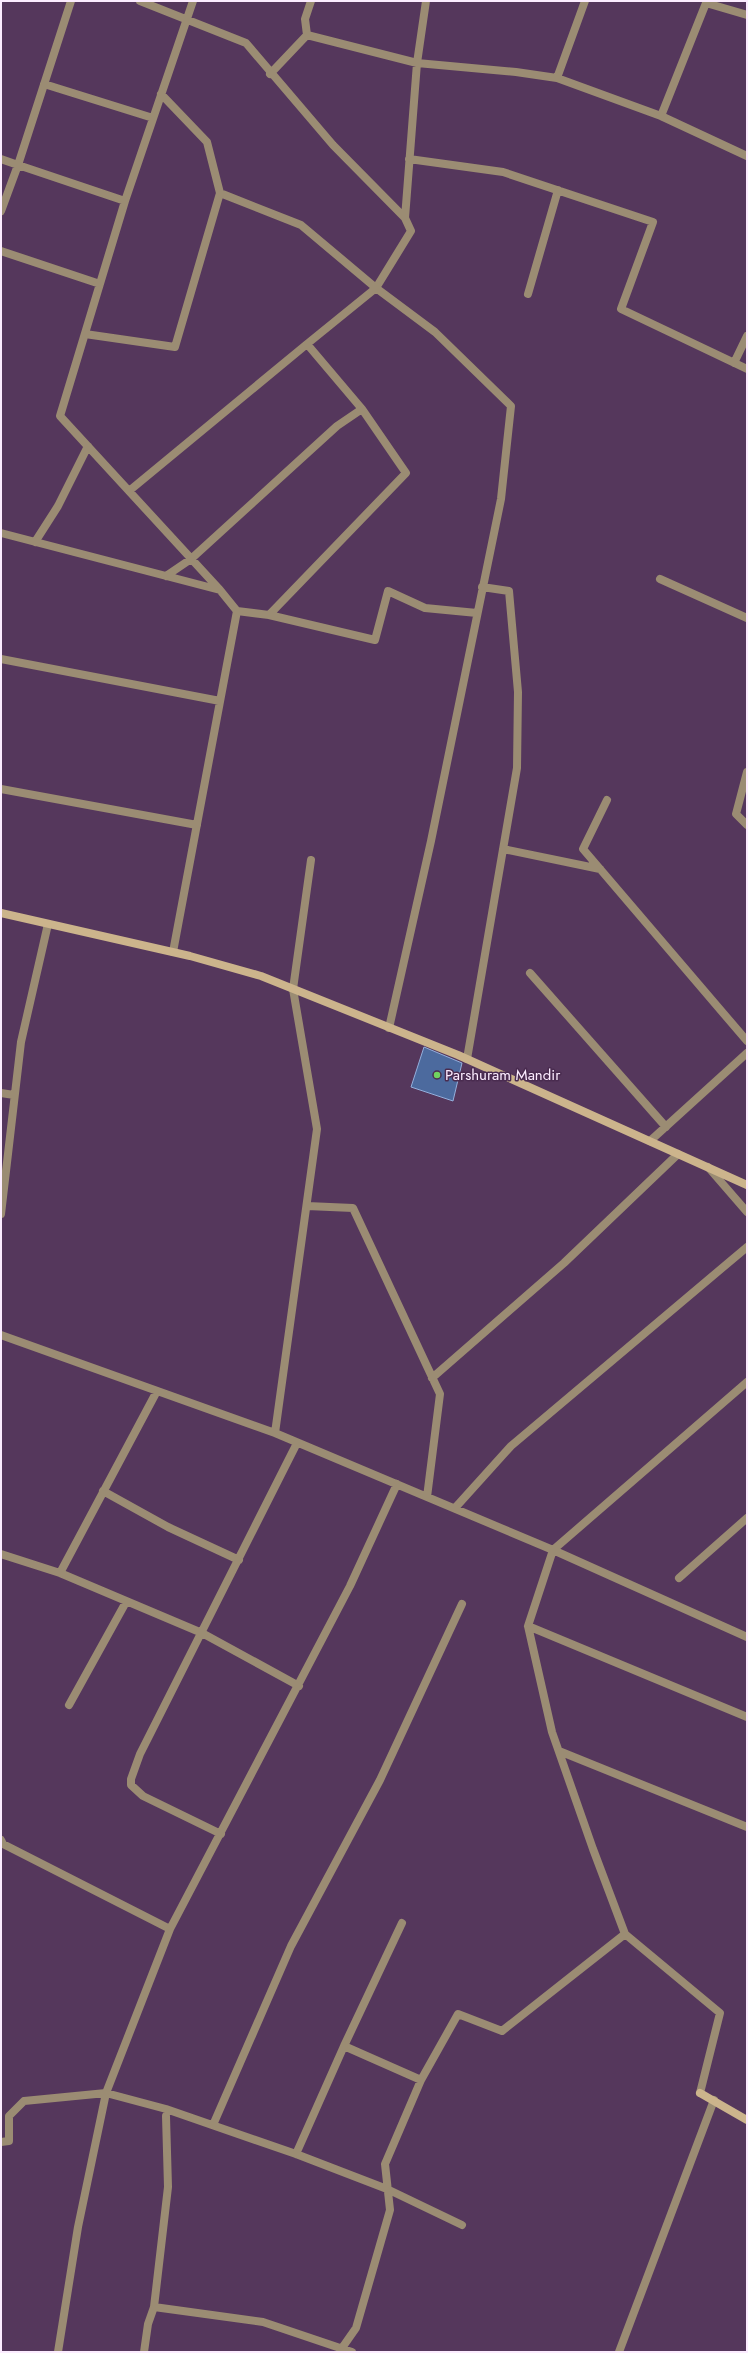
<svg xmlns="http://www.w3.org/2000/svg" width="748" height="2353" viewBox="0 0 748 2353" font-family="Jost,sans-serif">
<style>
.building{fill:#4c6a9e;stroke:#94afdc}
.lines{fill:none;stroke-linecap:round;stroke-linejoin:round}
.street{stroke:#9b8c73;stroke-width:8}
.secondary{stroke:#ccb48c;stroke-width:8}
.poi-dot{fill:#70d35f;stroke:#4a2c50;stroke-width:1.5}
.labels{text-anchor:middle;stroke-width:3;stroke-linejoin:round;paint-order:stroke}
.poi-label{font-size:15px;fill:#fcecff;stroke:#4a2c50;text-anchor:start}
</style>
<rect width="100%" height="100%" fill="#55375c"/>
<path class="building" d="M424 1047 462 1063 453 1101 411 1087Z"/>
<g class="lines">
<path class="street" d="M71 1 18 165 125 201
M140 1 246 43 333 145 405 218
M193 1 125 201 60 416 220 590
M307 35 417 63 516 72 557 78 661 116 747 156
M270 74 307 35 305 19 311 1
M557 78 585 1
M44 84 153 118
M161 94 207 142 220 193 301 225 376 288 435 332 511 406 501 499 431 841 389 1028
M661 116 706 3 747 15
M1 159 18 165 1 211
M409 159 503 172 653 222 621 309 747 369
M1 251 100 284
M528 294 558 190
M85 334 175 347 220 193
M734 363 747 336
M129 491 307 344
M1 533 220 590 237 611 173 952
M35 542 58 506 88 446
M166 576 191 559 337 426 362 409
M660 579 747 618
M237 611 269 615 406 473 362 409 307 344 376 288 411 231 405 218 417 63 426 1
M269 615 375 640 388 591 425 608 477 613
M1 659 220 701
M747 772 736 814 747 825
M1 789 197 825
M607 800 583 849 747 1041
M503 849 600 869
M311 860 293 989 317 1129 275 1433 553 1550 528 1626 552 1732 593 1849 625 1934 720 2013 700 2093
M530 973 666 1127
M467 1059 517 768 518 692 509 591 482 587
M1 1093 14 1095
M650 1141 747 1053
M708 1167 747 1212
M307 1206 353 1208 440 1394 427 1497
M1 1214 21 1042 48 924
M1 1335 275 1433
M432 1378 564 1263 678 1154
M747 1382 553 1550 747 1637
M103 1491 168 1527 239 1560
M455 1508 511 1446 747 1247
M1 1554 60 1573 202 1633 299 1686
M60 1573 157 1391
M679 1578 747 1518
M528 1626 747 1717
M69 1705 126 1602
M559 1751 747 1827
M221 1834 143 1796 131 1785V1779L140 1754 297 1443
M1 1840 3 1844 170 1929 106 2093 78 2227 58 2352
M170 1929 350 1586 397 1484
M344 2046 421 2080
M213 2125 291 1946 380 1780 462 1604
M1 2142 9 2141V2116L24 2101 106 2093 166 2109 296 2154 387 2189 462 2225
M296 2154 344 2046 402 1923
M154 2307 263 2322 352 2352
M342 2348 356 2328 390 2210 385 2164 421 2080 458 2014 502 2031 625 1934
M144 2352 148 2324 154 2307 168 2187 166 2116
M619 2352 714 2100"/>
<path class="secondary" d="M1 913 190 956 261 976 458 1055 747 1185
M700 2093 747 2120"/>
</g>
<circle class="poi-dot" cx="437" cy="1075" r="4"/>
<g class="labels">
<g class="poi-label">
<text x="445" y="1080">Parshuram Mandir</text>
</g>
</g>
<rect width="748" height="2353" fill="none" stroke="#fcecff" stroke-width="4"/>
</svg>
